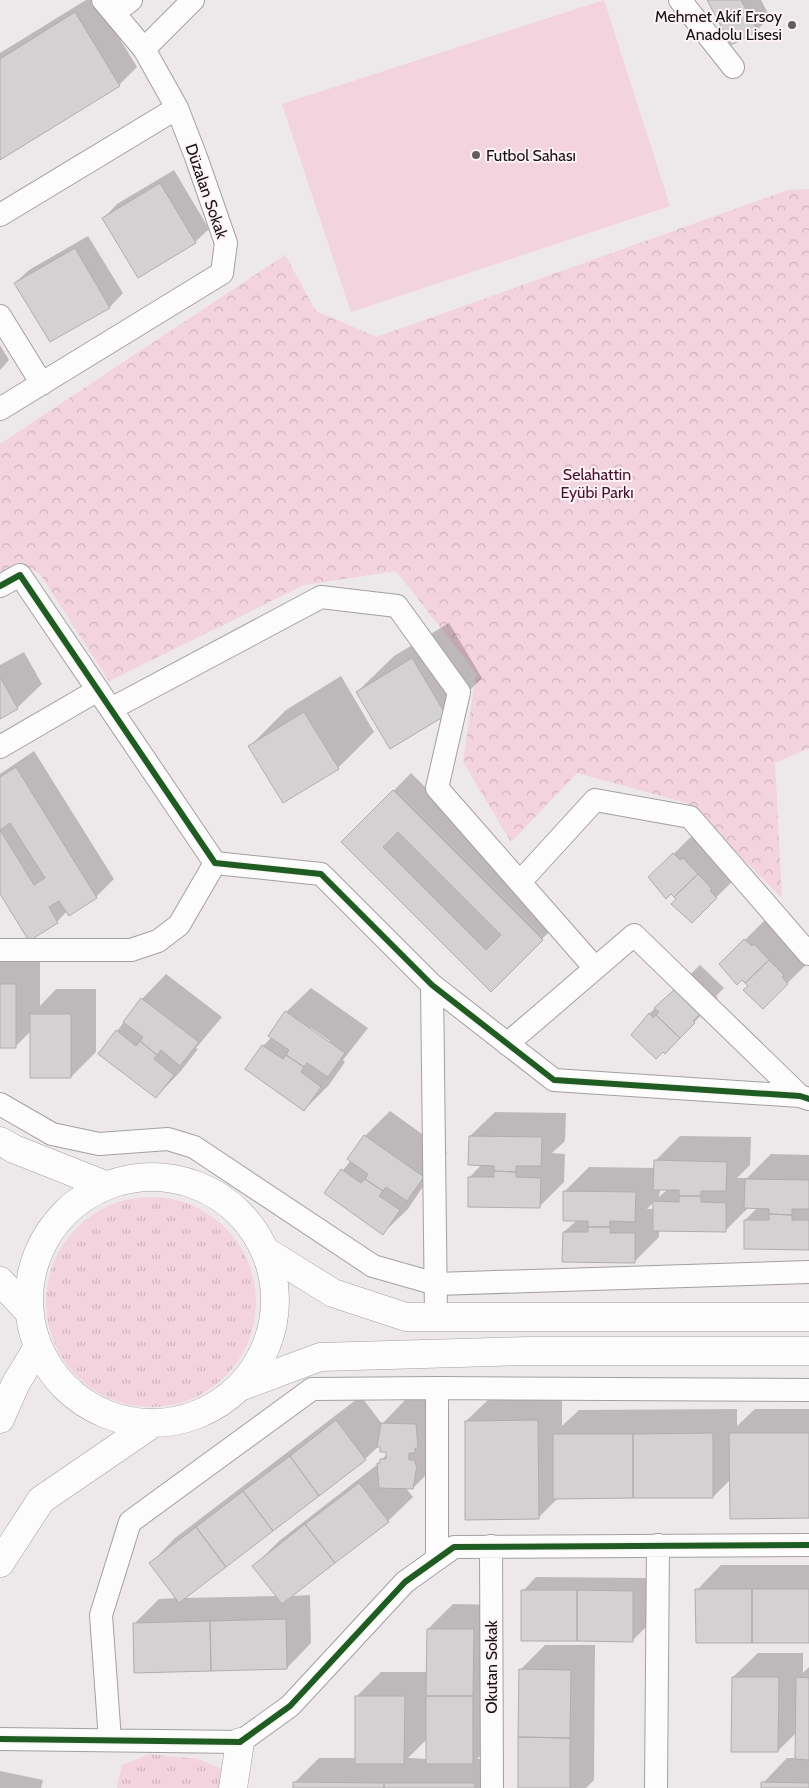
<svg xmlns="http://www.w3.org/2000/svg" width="809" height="1788" viewBox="0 0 809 1788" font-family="Cabin,sans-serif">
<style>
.grass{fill:url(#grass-tufts)}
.park{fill:url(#park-crowns)}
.garden{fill:#f2d3de}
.shadow{fill:#0003;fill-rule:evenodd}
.building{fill:#d3d1d1;stroke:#afaead;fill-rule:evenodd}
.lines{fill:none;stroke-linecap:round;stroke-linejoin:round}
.minor-casing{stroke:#a4a0a2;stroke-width:24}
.tertiary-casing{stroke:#a4a0a2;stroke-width:29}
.secondary-casing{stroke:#a4a0a2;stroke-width:29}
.minor{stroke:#fcfcfc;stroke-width:22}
.tertiary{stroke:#fcfcfc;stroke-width:28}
.secondary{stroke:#fcfcfc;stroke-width:28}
.cycleway-casing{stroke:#fdf3f6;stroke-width:9}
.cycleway{stroke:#1b5e20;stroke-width:6}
.poi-dot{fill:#625e5f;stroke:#fdf3f6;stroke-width:2}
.labels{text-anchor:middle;stroke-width:4;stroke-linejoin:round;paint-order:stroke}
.poi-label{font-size:16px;fill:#171314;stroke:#fdf3f6;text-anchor:end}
.street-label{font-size:16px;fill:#171314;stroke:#fdf3f6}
.park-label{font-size:16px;fill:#4b0e2c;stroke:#fdf3f6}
</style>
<defs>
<pattern id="grass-tufts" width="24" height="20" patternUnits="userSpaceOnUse" patternTransform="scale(1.25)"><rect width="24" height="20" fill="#f2d3de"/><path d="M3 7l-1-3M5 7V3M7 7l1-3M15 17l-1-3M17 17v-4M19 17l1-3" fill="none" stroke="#cfb4be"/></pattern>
<pattern id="park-crowns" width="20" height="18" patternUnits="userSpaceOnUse" patternTransform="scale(1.25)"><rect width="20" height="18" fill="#f2d3de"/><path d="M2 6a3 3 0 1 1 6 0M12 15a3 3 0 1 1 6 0" fill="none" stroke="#cfb4be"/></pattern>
</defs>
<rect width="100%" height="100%" fill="#ede8ea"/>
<path class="grass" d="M46 1302a105 105 0 1 1 210 0a105 105 0 1 1-210 0Z
M149 1754 198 1759 222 1769V1788H117L122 1765Z"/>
<path class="park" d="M809 189V748L775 763 782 898 687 803 577 773 511 842 463 762 476 673 396 571 304 585 109 681 40 574 19 562 0 573V444L285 255 316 311 377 337 788 190Z"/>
<path class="garden" d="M604 0 670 206 351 312 282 104Z"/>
<path class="shadow" d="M86 0H96L137 67 119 85 0 158V53Z
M708 0H761L770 17 757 30Z
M174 170 209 229 195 242 104 218 117 204Z
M88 236 123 293 110 307 50 340 15 283 29 270Z
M0 345 9 360 0 370Z
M449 623 482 678 446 714 357 692 394 656Z
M24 652 42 684 17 708 0 718V665Z
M341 676 374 732 338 768 250 746 286 710Z
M34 751 114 879 96 897 69 914 67 911 57 922 0 892V774Z
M411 773 560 921 491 990 343 842Z
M699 829 741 873 692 921 678 899 650 877Z
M770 915 809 962 763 1007 749 986 721 964Z
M0 960H40V1006L56 989H96V1052L71 1077 31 1031 15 1047H0Z
M700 965 724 988 716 996 718 998 665 1052 649 1014Z
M166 974 222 1017 196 1048 198 1049 180 1072 156 1097 117 1031 142 999Z
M311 988 368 1028 343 1060 345 1062 329 1085 304 1110 263 1046 272 1037 286 1012ZM311 1028 330 1041 328 1043 309 1030Z
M390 1111 447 1152 422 1184 424 1185 408 1209 383 1233 325 1193 351 1160 365 1136Z
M495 1112 566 1113 565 1141 552 1153 565 1154 564 1182 540 1206 470 1177 482 1164 470 1136Z
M680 1136 751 1137 750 1165 737 1178H747L771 1154 809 1155V1249L745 1220 758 1207H749L725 1231 659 1230V1237L634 1262 564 1232 577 1220 565 1191 589 1167 655 1168V1161ZM660 1189H668L659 1197ZM655 1201V1209H647Z
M361 1396 382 1424 407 1398 440 1400 438 1463 413 1488 405 1487 413 1497 388 1521 291 1596 310 1595 311 1643 287 1668 135 1623 159 1599 178 1598 151 1563 175 1538ZM379 1446H382L387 1454 378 1464 279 1541 254 1566 277 1596 183 1598 365 1459Z
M562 1396V1426L579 1410 737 1409V1426L755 1409H809V1517L731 1479 713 1497H559L538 1518 466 1421 491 1397Z
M721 1565H809V1641L697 1590Z
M536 1577 646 1578V1627L633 1640 523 1591Z
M453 1604 498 1605 497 1738 477 1759H499V1788H294V1783L319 1758H356L357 1696 381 1672H428V1629ZM427 1739V1759L408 1758Z
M545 1645H595L594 1780 586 1788H519L520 1670Z
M758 1653H803V1673L809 1667V1788H763V1783L787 1758H797V1732L778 1751 733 1677Z
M0 1771 43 1780 41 1788H0Z"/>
<path class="building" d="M707 0H741L758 31 731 45Z
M75 12 120 86 0 160V59Z
M160 183 196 243 138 278 102 218Z
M75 248 110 308 50 342 14 283Z
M412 658 446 715 390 749 356 692Z
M0 677 18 709 0 719Z
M304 712 339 769 283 803 248 746Z
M16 767 97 898 69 916 59 901 49 907 58 923 29 941 0 894V830L34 885 45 878 10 823 0 830V777Z
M393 790 543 940 491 992 341 842ZM398 832 501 935 486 950 383 847Z
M673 853 680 860 683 858 698 874 674 897 671 894 666 899 648 877Z
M698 874 712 889 710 891 717 898 692 923 671 904 676 899 674 897Z
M744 939 752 946 754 944 769 960 745 983 742 980 737 985 719 964Z
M769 960 784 975 782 977 788 984 763 1009 743 990 748 986 745 983Z
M0 984H16V1048H0Z
M675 989 700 1014 693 1021 695 1023 680 1038 656 1015 659 1012 654 1008Z
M141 998 199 1042 180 1066 161 1050 157 1055 140 1041 143 1037 123 1022Z
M285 1011 345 1053 328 1077 307 1063 304 1067 286 1055 289 1050 268 1036Z
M649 1013 653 1018 656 1015 680 1038 665 1054 663 1052 656 1059 631 1035Z
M30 1014H71V1078H30Z
M116 1030 136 1046 140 1041 157 1055 154 1059 174 1075 156 1098 98 1054Z
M262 1045 283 1059 286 1055 304 1067 301 1072 321 1087 304 1111 245 1069Z
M364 1135 424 1177 407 1201 386 1187 383 1191 365 1179 368 1174 347 1159Z
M469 1136 542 1137 541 1166H516V1172L494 1171V1166L468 1165Z
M654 1160 727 1162 726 1191H701V1196H679V1190H653Z
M341 1169 361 1183 365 1179 383 1191 379 1196 400 1210 383 1235 324 1193Z
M494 1171 516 1172V1177L541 1178 540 1208 468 1207V1177H494Z
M745 1179 809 1180V1209H792V1215L769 1214V1209L744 1208Z
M563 1191 636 1192 635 1222 610 1221V1227H588V1221H563Z
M679 1196H701V1202L726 1203V1232L653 1231V1201L679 1202Z
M769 1214 792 1215V1220H809V1250L744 1249V1220H769Z
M588 1227H610V1233H635V1263L562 1262 563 1232H588Z
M336 1420 366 1460 319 1496 290 1456Z
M538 1420 539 1519 465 1520V1421Z
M381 1423 416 1424 418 1448H415V1453H409V1460H415V1464L417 1465 413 1489 379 1488 377 1463H380V1459H386V1452H380V1447H377Z
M713 1433V1498H633V1434Z
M729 1433H809V1518L730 1519Z
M553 1434H633V1498L553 1499Z
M290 1456 319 1496 273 1531 243 1491Z
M359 1483 389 1522 335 1563 305 1524Z
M243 1491 273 1531 226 1567 196 1527Z
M305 1524 335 1563 282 1604 252 1566Z
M196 1527 226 1567 179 1603 149 1563Z
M695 1589H752V1643H696Z
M752 1589H809V1643H752Z
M521 1590H577V1641H521Z
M577 1590 633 1591V1642L577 1641Z
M286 1619 287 1669 211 1671 210 1621Z
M210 1621 211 1671 134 1673 133 1623Z
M427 1629H474L473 1696H426Z
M519 1669 571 1670 570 1738 518 1737Z
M732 1677H779L778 1752H731Z
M796 1677 809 1678V1760L795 1759Z
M355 1696H405L404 1764H355Z
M426 1696H473V1764H426Z
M518 1737 570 1738V1788H518Z
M293 1782 384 1783V1788H293Z
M761 1782 809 1783V1788H761Z
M384 1783H475V1788H384Z"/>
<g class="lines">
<g class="minor-casing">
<path id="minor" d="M103 0 144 49
M680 0 733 67
M114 13 131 0
M0 215 177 108
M0 316 42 384
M0 409 222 273 226 243 196 157 177 108 144 49 193 0
M0 586 20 575 215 863 321 874 432 985 554 1080 800 1096 809 1099
M111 709 321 597 397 606 459 692 437 788 595 968
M0 747 98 690
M520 882 595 800 690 817 809 954
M0 950H131L158 941 179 925 215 863
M432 985 436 1317
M507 1044 634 935 800 1096
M0 1104 52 1134 99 1144 168 1139 194 1147 373 1266 436 1284 809 1272
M491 1546 492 1788
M437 1559V1388L809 1390
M0 1739 240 1742 290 1706 405 1582 454 1547 809 1545
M110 1740 101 1615 130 1522 312 1389 437 1388
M656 1788 658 1545"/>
</g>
<g class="tertiary-casing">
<path id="tertiary" d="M267 1252 333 1293 406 1317H809
M240 1387 320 1357 529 1351H809
M233 1788 240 1742"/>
</g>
<g class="secondary-casing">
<path id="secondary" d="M0 1141 14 1149 105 1185
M29 1300a123 123 0 1 1 246 0a123 123 0 1 1-246 0Z
M0 1281 30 1313
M0 1419 16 1383 38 1347
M0 1563 41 1500 152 1424"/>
</g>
<use href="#minor" class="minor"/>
<use href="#tertiary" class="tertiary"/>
<use href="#secondary" class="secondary"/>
<g class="cycleway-casing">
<path id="cycleway" d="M0 586 20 575 215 863 321 874 432 985 554 1080 800 1096 809 1099
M0 1739 240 1742 290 1706 405 1582 454 1547 809 1545"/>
</g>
<use href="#cycleway" class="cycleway"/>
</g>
<g class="poi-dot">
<circle cx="792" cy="25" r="5"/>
<circle cx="476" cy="155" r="5"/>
</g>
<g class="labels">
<g class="poi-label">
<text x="782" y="22">Mehmet Akif Ersoy<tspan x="782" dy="18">Anadolu Lisesi</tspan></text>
<text x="486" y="161" text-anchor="start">Futbol Sahası</text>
</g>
<g class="street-label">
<text transform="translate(207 191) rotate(71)" y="6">Düzalan Sokak</text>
<text transform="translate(491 1667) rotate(-90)" y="6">Okutan Sokak</text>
</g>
<g class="park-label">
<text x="597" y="480">Selahattin<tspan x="597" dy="18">Eyübi Parkı</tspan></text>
</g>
</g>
</svg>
